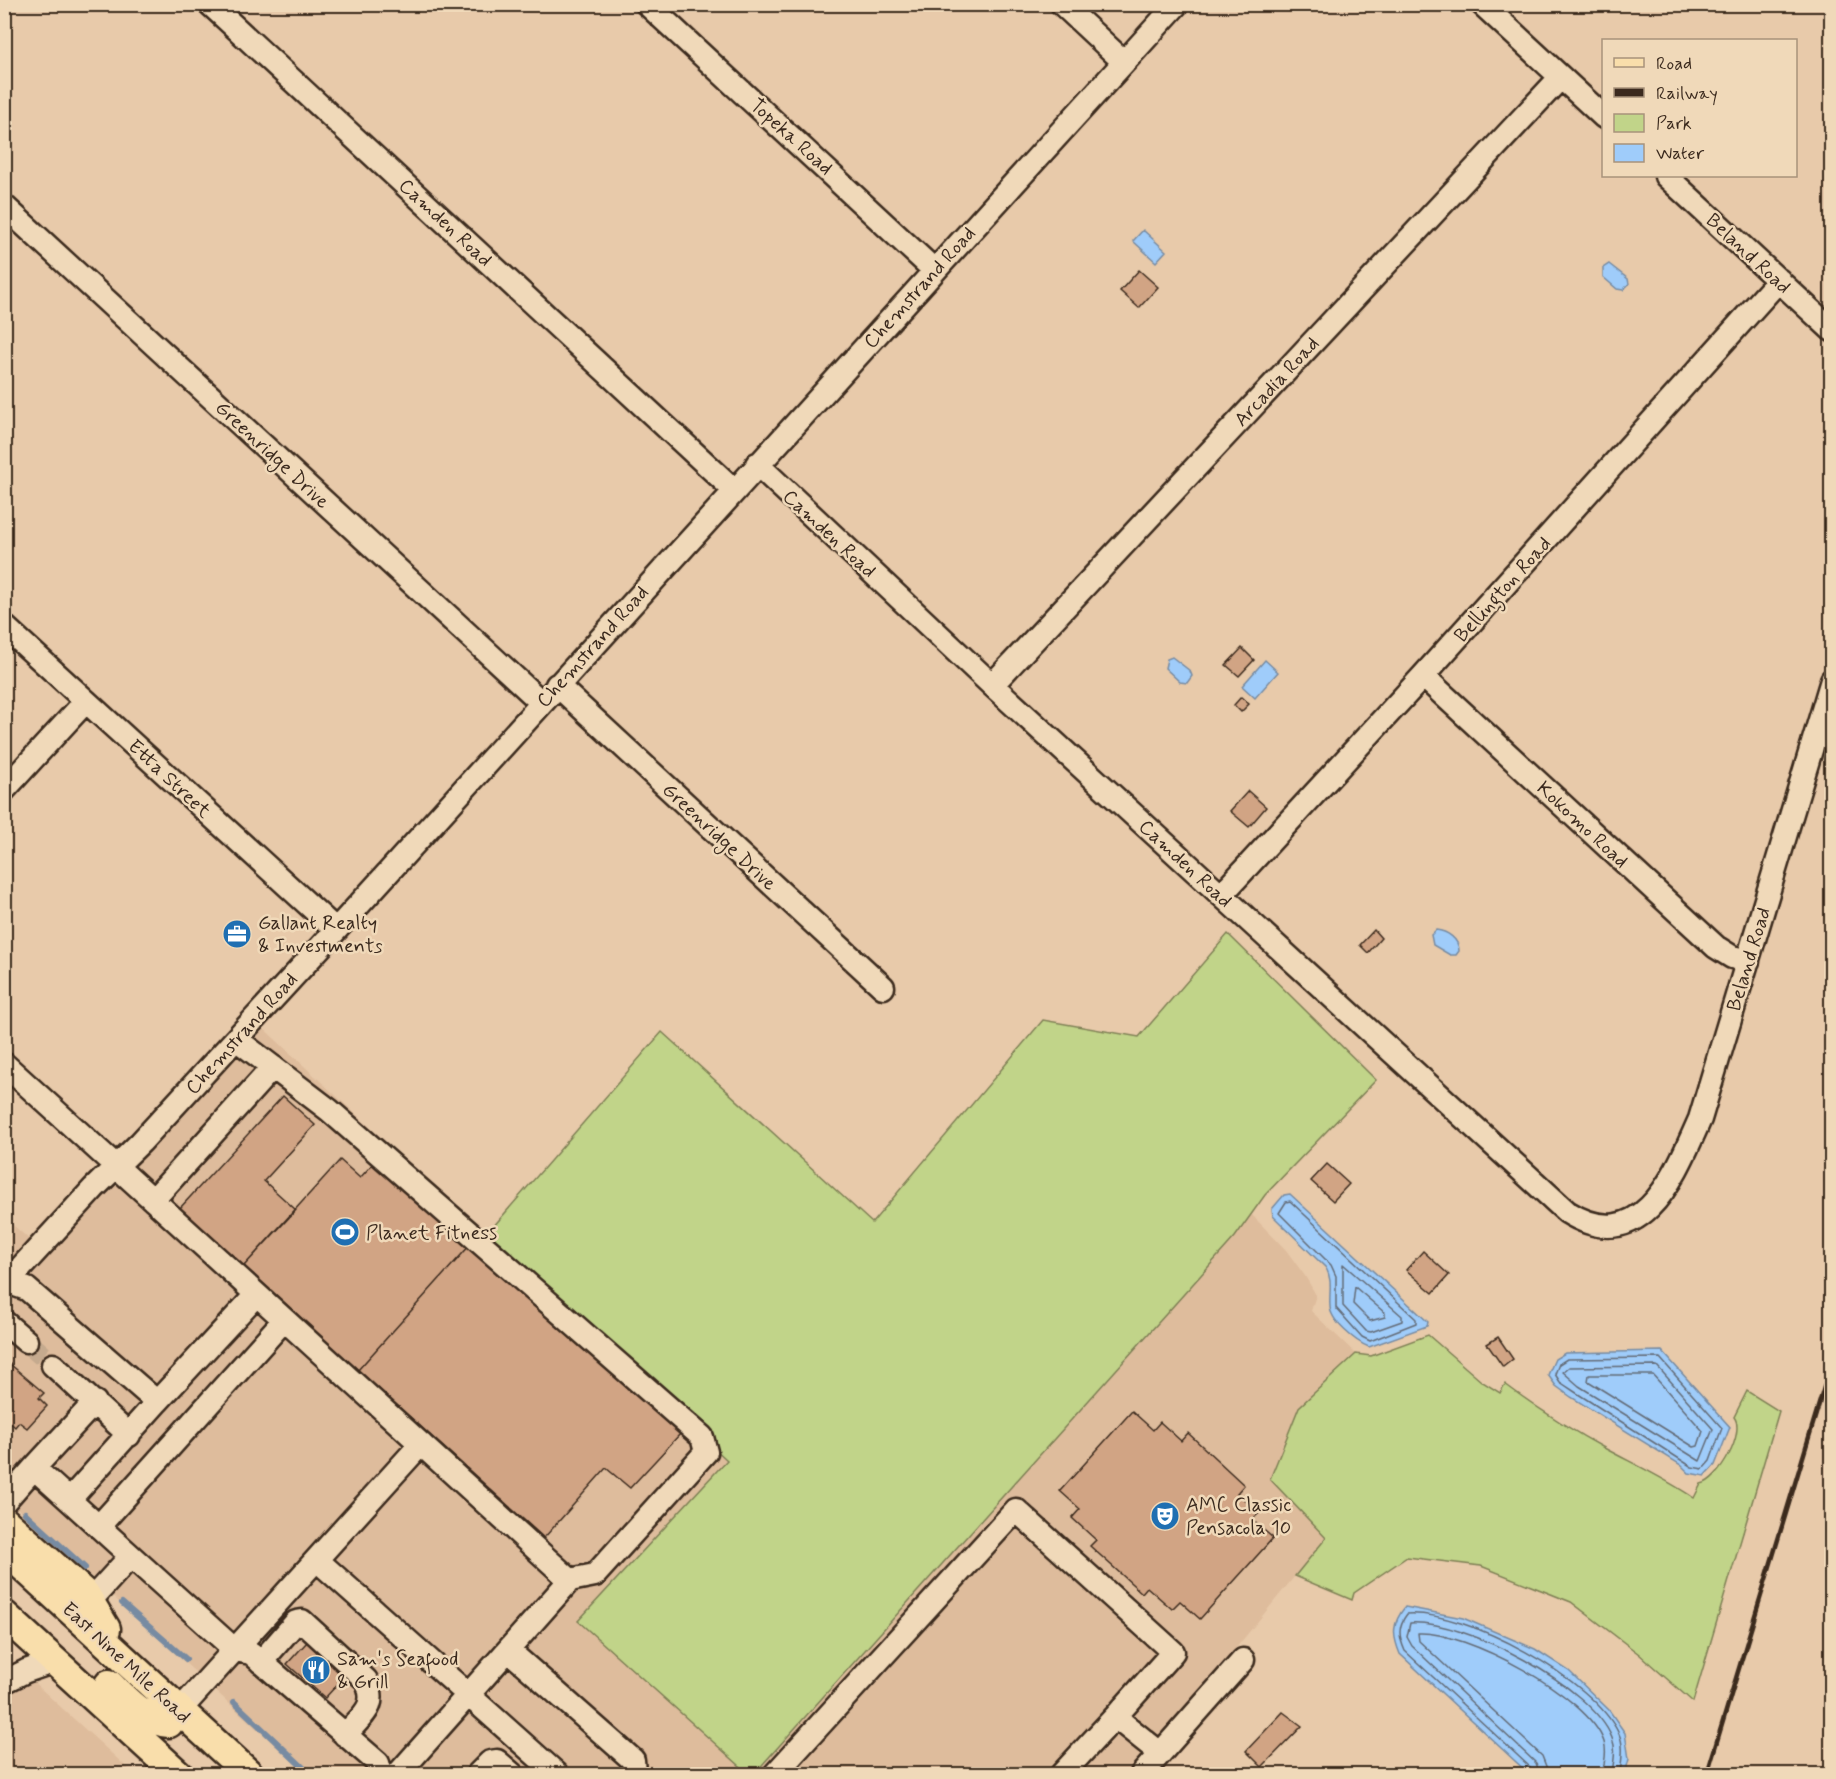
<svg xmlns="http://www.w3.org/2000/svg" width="1836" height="1779" viewBox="0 0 1836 1779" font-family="Mynerve,sans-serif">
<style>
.built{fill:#debc9c}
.green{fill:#c1d489;stroke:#7e7f54;stroke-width:1.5}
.water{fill:#9fccfa;stroke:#778ba2;stroke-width:1.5}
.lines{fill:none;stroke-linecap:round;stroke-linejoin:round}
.shore{stroke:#636b76;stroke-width:1.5}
.stream{stroke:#778ba2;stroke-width:6}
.building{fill:#d1a484;stroke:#3b2a1e;stroke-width:1.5}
.minor-tunnel{stroke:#c5aa8e;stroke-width:22;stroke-dasharray:22 11;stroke-linecap:butt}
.minor-casing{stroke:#3b2a1e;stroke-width:27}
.major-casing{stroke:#3b2a1e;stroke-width:33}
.minor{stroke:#f0d9b9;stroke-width:22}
.major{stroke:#f9deab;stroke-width:28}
.rail{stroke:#3b2a1e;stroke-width:4.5}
.labels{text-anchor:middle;stroke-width:5;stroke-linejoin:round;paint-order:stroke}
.street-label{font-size:20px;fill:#3b2a1e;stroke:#f0d9b9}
.poi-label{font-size:20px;fill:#3b2a1e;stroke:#f0d9b9;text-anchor:start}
</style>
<rect width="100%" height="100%" fill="#e8caaa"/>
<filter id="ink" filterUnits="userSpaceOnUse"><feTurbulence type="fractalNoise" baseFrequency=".0167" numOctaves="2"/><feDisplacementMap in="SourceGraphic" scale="12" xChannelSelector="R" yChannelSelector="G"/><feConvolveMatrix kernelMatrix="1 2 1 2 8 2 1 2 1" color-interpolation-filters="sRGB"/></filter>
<g filter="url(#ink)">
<path class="built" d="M261 1026 728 1460 578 1621 749 1774H306L5 1497 4 1300 51 1248Z
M1251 1214 1286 1250 1305 1276 1316 1295 1311 1311 1356 1354 1299 1407 1326 1538 1186 1709 1128 1774H754L1235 1237Z
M5 1218 31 1241 5 1271Z
M5 1656 134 1774H5Z"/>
<path class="green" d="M1228 934 1376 1080 1265 1195 1235 1237 754 1774H749L578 1621 727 1460 486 1235 662 1032 872 1223 1043 1020 1139 1037Z
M1428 1335 1481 1381 1500 1393 1505 1384C1537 1408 1571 1430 1606 1449 1636 1465 1666 1479 1694 1498L1701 1484C1719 1481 1746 1432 1734 1417L1747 1391 1779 1411 1693 1702 1639 1654 1571 1602 1481 1566 1407 1557 1354 1593 1352 1600 1295 1576 1326 1538 1270 1479 1299 1407 1356 1354 1371 1356Z"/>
<path class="water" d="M1143 230 1166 251 1156 262 1133 241Z
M1609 264 1628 279 1629 284 1623 290 1617 289 1603 277V268Z
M1172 657 1190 671 1192 676 1187 683 1180 682 1165 668 1167 659Z
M1265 660 1278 672 1255 698 1242 686Z
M1436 930C1447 931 1459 939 1459 951L1456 955H1450L1433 945 1431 935Z
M1290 1194 1428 1322 1427 1326 1369 1347C1356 1342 1330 1321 1330 1306 1329 1291 1333 1281 1326 1268L1273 1216 1272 1209 1284 1195Z
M1662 1351 1730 1427 1715 1465 1705 1476 1689 1473 1681 1465 1571 1397 1556 1386 1548 1375 1555 1359 1565 1353Z
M1405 1607 1463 1618 1535 1649 1569 1671 1609 1710 1625 1733 1629 1759 1625 1774H1529L1400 1654C1392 1635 1392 1623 1405 1607Z"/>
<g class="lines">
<path class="shore" d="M1290 1201 1416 1319V1323L1370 1341 1362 1337 1336 1308V1276L1331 1265 1279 1213 1286 1202Z
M1343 1264 1402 1316V1321L1371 1332 1366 1331 1343 1306Z
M1355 1287 1385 1313V1317L1370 1321 1353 1304Z
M1660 1358 1722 1428 1710 1461 1703 1469 1692 1467 1575 1392 1560 1382 1555 1374 1559 1364 1567 1359Z
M1657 1366 1713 1429 1700 1461 1579 1386 1563 1372 1569 1367Z
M1589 1375H1653L1703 1431 1698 1446 1694 1447 1588 1381Z
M1532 1774 1530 1767 1405 1651C1399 1637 1397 1627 1407 1614 1466 1610 1594 1679 1619 1734 1625 1747 1621 1761 1620 1774
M1540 1774 1536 1763 1412 1646 1407 1637 1410 1623C1464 1619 1592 1686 1612 1738 1617 1751 1613 1762 1612 1774
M1549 1774 1542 1756 1419 1641 1418 1633C1464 1630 1589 1696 1604 1742 1608 1754 1603 1763 1603 1774"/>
<path class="stream" d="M25 1513 85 1568
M122 1603 186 1659
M234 1702 310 1774"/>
</g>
<path class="building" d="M1139 270 1158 287 1139 308 1120 291Z
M1242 648 1254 660 1239 676 1226 665Z
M1241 697 1249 704 1241 712 1234 705Z
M1248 791 1266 807 1249 827 1230 811Z
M1374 930 1381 938 1368 953 1360 945Z
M283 1096 315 1125 264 1181 296 1210 244 1266 180 1208Z
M377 1159 471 1244 358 1370 244 1266 340 1160 360 1178Z
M1327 1164 1349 1184 1333 1201 1311 1181Z
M471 1244 681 1433 630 1488 606 1468 544 1538 358 1370Z
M1423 1251 1449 1275 1433 1293 1406 1270Z
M1498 1337 1513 1359 1503 1367 1487 1344Z
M4 1359 44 1393 39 1398 47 1406 27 1428 19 1422 15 1427 6 1419 4 1421Z
M1132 1411 1153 1430 1160 1422 1181 1441 1188 1433 1244 1485 1237 1493 1259 1513 1252 1520 1273 1538 1200 1619 1180 1601 1172 1609 1147 1587 1142 1593 1090 1546 1096 1540 1072 1518 1080 1509 1060 1491Z
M307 1642 345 1676 325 1698 287 1664Z
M1283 1712 1302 1726 1262 1767 1246 1751Z"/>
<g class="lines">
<path class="minor-tunnel" d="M26 1341 53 1365"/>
<g class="minor-casing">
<path id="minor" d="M210 4 734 490
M647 4 934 270
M1062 4 1124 62
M1482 4 1604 117
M1666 176 1832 330
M4 206 541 702
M757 464 992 685 1567 1212C1642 1259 1675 1175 1700 1119L1832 680
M4 626 336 930
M1423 676 1716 947 1732 957 1748 961
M557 685 883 987
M992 685 1561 77
M4 790 86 701
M1221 895 1423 676 1779 280
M236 1039 329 1110 702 1437 706 1452 595 1575 570 1580
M4 1064 570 1580 398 1774
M153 1200 273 1067
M4 1281 27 1289 157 1402 70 1499
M4 1286 94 1188 141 1142 336 930 1177 4
M4 1322 26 1341
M53 1365 129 1435
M157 1402 256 1295
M34 1468 95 1402
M4 1502 34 1468 131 1556 89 1602
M100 1525 284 1320
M131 1556 235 1650 251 1653 378 1763 381 1774
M317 1560 557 1774
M508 1650 633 1760 634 1772 631 1774
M261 1662 296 1622 302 1621 366 1680C379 1707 362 1715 345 1735
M4 1682 26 1671 55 1661
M170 1721 421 1444
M478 1774 490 1762 497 1761 512 1774
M775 1774 1016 1510 1173 1652 1115 1717 1160 1753
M1062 1774 1115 1717
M1142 1774 1243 1660"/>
</g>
<g class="major-casing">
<path id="major" d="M4 1521 85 1594 106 1629
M4 1549 249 1774
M4 1615 178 1774
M109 1684C126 1700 144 1721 169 1723"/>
</g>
<use href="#minor" class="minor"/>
<use href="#major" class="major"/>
<path class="rail" d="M1707 1774 1832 1361"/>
</g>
</g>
<defs>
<g id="office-disc" transform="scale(1.5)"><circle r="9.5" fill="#1f6fb2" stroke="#f0d9b9"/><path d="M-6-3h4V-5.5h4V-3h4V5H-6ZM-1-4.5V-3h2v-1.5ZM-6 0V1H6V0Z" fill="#fff"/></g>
<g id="stadium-disc" transform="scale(1.5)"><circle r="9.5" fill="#1f6fb2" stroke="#f0d9b9"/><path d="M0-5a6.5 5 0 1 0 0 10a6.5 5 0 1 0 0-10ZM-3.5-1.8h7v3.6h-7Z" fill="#fff"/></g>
<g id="theatre-disc" transform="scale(1.5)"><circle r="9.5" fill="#1f6fb2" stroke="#f0d9b9"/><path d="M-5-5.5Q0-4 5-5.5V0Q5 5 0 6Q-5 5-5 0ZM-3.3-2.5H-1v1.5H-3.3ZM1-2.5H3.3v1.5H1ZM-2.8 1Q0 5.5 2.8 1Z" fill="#fff"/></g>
<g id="restaurant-disc" transform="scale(1.5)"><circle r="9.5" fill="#1f6fb2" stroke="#f0d9b9"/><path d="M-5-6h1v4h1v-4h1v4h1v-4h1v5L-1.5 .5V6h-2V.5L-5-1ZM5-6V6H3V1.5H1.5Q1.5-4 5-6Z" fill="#fff"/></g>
</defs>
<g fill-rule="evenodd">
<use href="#office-disc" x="237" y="934"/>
<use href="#stadium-disc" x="345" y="1232"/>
<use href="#theatre-disc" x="1165" y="1516"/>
<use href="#restaurant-disc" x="316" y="1670"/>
</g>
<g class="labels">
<g class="street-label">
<text transform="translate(792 136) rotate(42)" y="7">Topeka Road</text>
<text transform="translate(446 222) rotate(43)" y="7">Camden Road</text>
<text transform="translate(1749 253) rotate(43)" y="7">Beland Road</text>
<text transform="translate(919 287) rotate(-48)" y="7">Chemstrand Road</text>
<text transform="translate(1276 381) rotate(-47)" y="7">Arcadia Road</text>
<text transform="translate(273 454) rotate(43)" y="7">Greenridge Drive</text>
<text transform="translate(830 533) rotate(43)" y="7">Camden Road</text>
<text transform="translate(1502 589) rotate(-48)" y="7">Bellington Road</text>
<text transform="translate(592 646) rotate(-48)" y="7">Chemstrand Road</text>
<text transform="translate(170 778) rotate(43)" y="7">Etta Street</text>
<text transform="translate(1583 824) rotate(43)" y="7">Kokomo Road</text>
<text transform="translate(720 836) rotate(43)" y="7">Greenridge Drive</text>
<text transform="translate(1186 863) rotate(43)" y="7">Camden Road</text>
<text transform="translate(1748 959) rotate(-73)" y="7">Beland Road</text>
<text transform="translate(241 1033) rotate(-48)" y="7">Chemstrand Road</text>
<text transform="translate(127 1662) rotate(43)" y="7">East Nine Mile Road</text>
</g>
<g class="poi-label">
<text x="258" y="929">Gallant Realty<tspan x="258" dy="23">&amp; Investments</tspan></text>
<text x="366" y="1239">Planet Fitness</text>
<text x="1186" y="1511">AMC Classic<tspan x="1186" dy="23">Pensacola 10</tspan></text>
<text x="337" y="1665">Sam's Seafood<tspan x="337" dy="23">&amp; Grill</tspan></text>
</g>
</g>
<rect width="1836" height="1779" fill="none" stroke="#f0d9b9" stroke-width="24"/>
<rect x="12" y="12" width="1812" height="1755" fill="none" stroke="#3b2a1e" stroke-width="2" filter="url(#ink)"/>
<rect x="1602" y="39" width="195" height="138" fill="#f0d9b9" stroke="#a8937b" stroke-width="1.5"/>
<rect x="1614" y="58" width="30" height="9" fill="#f9deab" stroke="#a8937b" stroke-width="1.5"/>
<text x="1656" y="69" font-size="18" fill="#3b2a1e">Road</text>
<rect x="1614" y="88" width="30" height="9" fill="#3b2a1e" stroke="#a8937b" stroke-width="1.5"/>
<text x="1656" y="99" font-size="18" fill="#3b2a1e">Railway</text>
<rect x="1614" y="114" width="30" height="18" fill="#c1d489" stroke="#a8937b" stroke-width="1.5"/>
<text x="1656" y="129" font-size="18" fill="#3b2a1e">Park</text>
<rect x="1614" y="144" width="30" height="18" fill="#9fccfa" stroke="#a8937b" stroke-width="1.5"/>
<text x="1656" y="159" font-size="18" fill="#3b2a1e">Water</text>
</svg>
